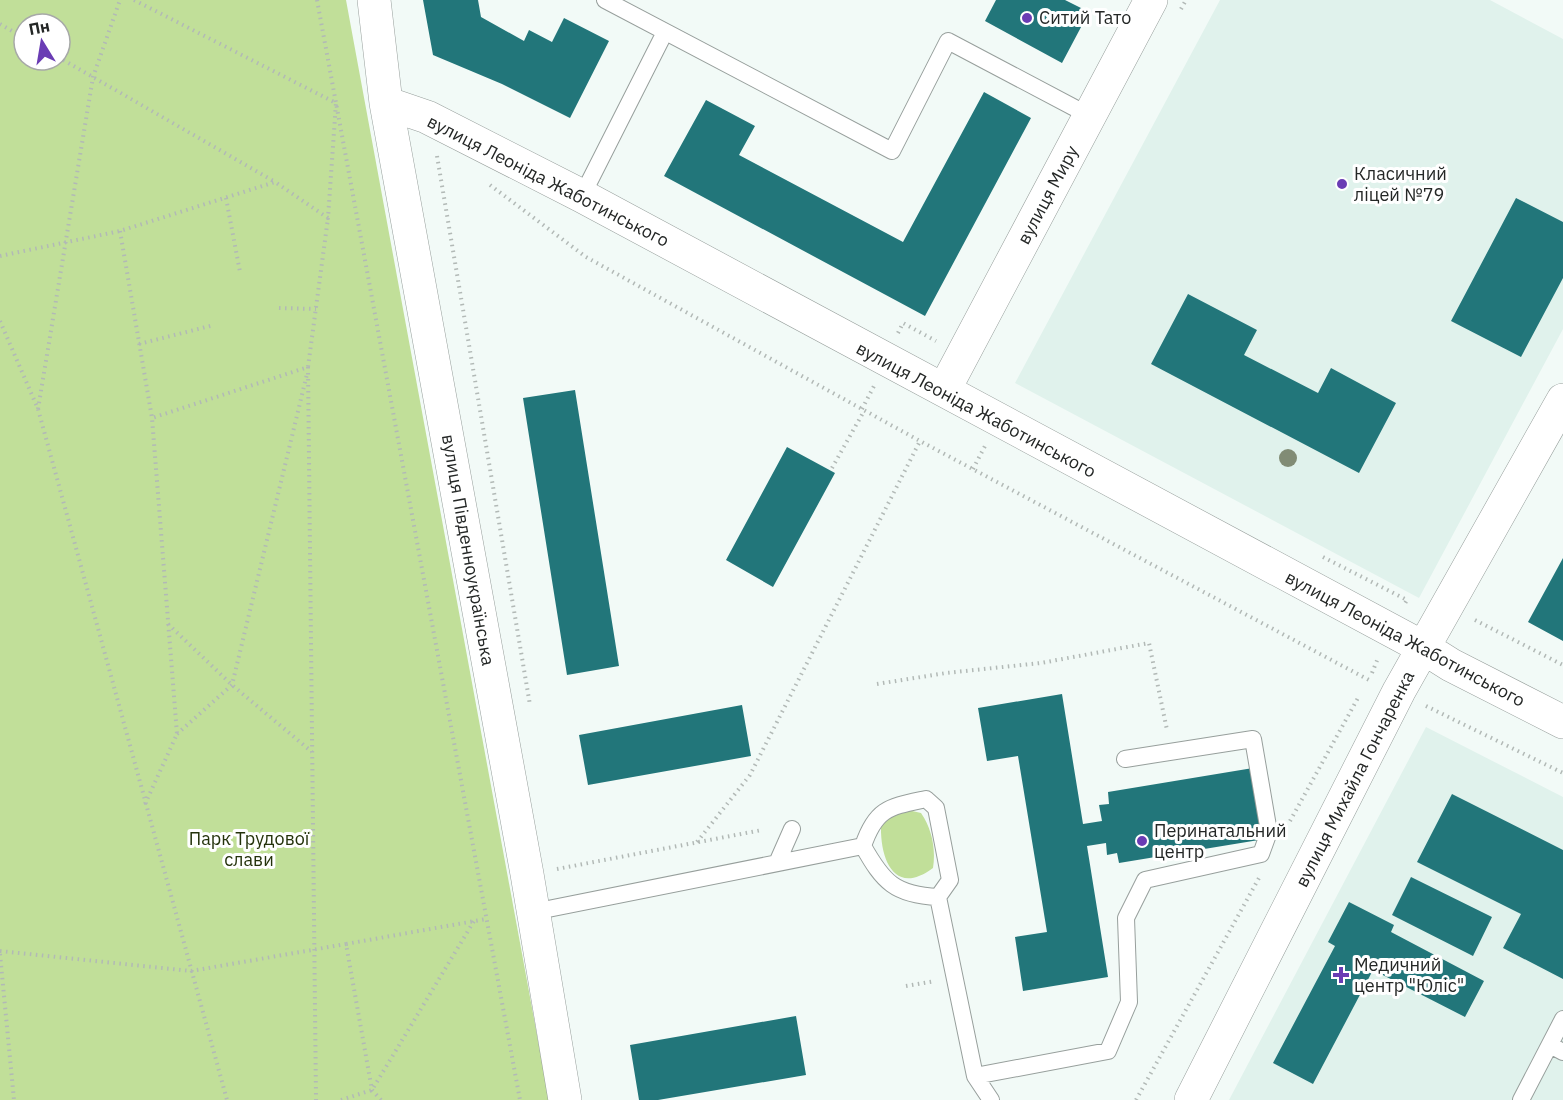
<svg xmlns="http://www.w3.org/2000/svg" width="1563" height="1100" viewBox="0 0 1563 1100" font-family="'IBM Plex Sans',sans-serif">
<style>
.built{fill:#e0f2ec}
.green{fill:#c1df99;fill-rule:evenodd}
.building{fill:#22767a}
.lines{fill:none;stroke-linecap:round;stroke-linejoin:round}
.service-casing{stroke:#979f9c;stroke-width:18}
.tertiary-casing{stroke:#979f9c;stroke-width:34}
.path{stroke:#b2b9b6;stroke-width:4;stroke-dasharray:1.5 4.5;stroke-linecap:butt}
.service{stroke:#fff;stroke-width:16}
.tertiary{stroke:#fff;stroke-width:33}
.tree{fill:#818c75}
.poi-dot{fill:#6a3cb4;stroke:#fff;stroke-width:2}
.labels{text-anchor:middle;stroke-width:6;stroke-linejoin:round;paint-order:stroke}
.poi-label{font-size:18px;fill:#242726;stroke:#fff;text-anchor:start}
.street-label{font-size:18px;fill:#242726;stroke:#fff}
.park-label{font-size:18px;fill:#24320b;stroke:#fff}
</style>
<rect width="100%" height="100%" fill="#f2faf7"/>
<path class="built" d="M1220 0H1490L1563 39V329L1419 598 1015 383Z
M1426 727 1563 797V1100H1229Z"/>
<path class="green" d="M0 0H346L549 1100H0ZM24 24H60V60H24Z
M908 810 921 813C932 829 936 849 933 868 894 897 880 859 881 825L892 814Z"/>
<path class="building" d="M423 0H478L481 17 524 41 529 30 552 42 564 18 609 41 570 118 502 84 433 55Z
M996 0H1065L1089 12 1062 63 985 21Z
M984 92 1031 118 925 316 664 176 706 100 755 126 739 155 903 242Z
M1516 198 1563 222V278L1521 357 1451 321Z
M1188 294 1257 330 1244 355 1318 393 1331 368 1396 403 1359 473 1151 364Z
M575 390 619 666 567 675 523 398Z
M787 447 835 473 773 587 726 560Z
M1563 558V641L1528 622Z
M1062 694 1083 824 1102 821 1099 805 1109 804 1108 792 1253 768 1265 839 1119 863 1117 853 1107 855 1106 843 1087 846 1108 977 1023 991 1015 937 1047 932 1018 756 987 761 978 708Z
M742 705 751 756 588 785 579 735Z
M1452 794 1563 850V979L1503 948 1521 914 1417 862Z
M1411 877 1492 917 1473 956 1392 915Z
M1349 902 1394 925 1391 932 1484 981 1465 1017 1373 970 1313 1084 1273 1063 1335 946 1328 942Z
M796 1016 806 1075 658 1100H639L630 1045Z"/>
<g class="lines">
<g class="service-casing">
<path id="service" d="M605 0 892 151 948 41 1090 116
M582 196 665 32
M863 846C883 882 895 895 938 897
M777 863 792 829
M533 912 863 846C876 808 889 807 926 799L936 808 950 880 938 897 975 1076 991 1100
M1550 1045 1563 1052
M975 1076 1108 1051 1129 1002 1126 918 1145 880 1261 854 1269 832 1253 739 1125 759
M1521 1100 1563 1019"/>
</g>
<g class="tertiary-casing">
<path id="tertiary" d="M374 0 386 103 527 874 565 1100
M386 103 427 117 582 196 1424 648 1451 665 1563 722
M944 390 1151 0
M1191 1100 1399 691 1563 400"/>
</g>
<path class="path" d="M134 0 336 103 328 218 275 182
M317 0 520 1100
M1181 9 1186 0
M0 24 24 38
M437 156 530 705
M490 185 586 257 920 441 1369 680 1367 682
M226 198 240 272
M120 231 152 418 308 367 328 218
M0 256 120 231 275 182 60 58
M279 308 316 309
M0 321 38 409 227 1100
M898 333 903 323 936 341
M139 344 214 325
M308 367 316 1100
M38 409 93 77 120 0
M862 409 874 386
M832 468 864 411
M973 469 985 446
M1323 557 1407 600 1404 605
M1475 620 1563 665
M168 624 232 685 312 752
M1372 673 1378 658
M877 684 946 673 1041 663 1149 643 1167 730
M1426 706 1563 773
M177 734 232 685 307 374
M145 804 177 734 152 418
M1290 821 1359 696
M697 842 750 775 920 441
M557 869 762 830
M0 951 191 971 346 944
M0 954 14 1100
M906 986 935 981
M341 1100 372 1090 474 921
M381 1100 372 1090 346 944 486 919
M1136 1100 1259 878"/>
<use href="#service" class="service"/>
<use href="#tertiary" class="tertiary"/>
</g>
<circle class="tree" cx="1288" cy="458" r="9"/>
<g class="poi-dot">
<circle cx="1027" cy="18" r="6"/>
<circle cx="1342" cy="184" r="6"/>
<circle cx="1142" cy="841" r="6"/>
<path d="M1338 966h6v6h6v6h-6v6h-6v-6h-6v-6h6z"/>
</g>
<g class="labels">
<g class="poi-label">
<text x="1039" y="24">Ситий Тато</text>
<text x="1354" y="180">Класичний<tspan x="1354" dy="21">ліцей №79</tspan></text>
<text x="1154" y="837">Перинатальний<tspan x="1154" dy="21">центр</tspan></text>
<text x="1354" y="971">Медичний<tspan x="1354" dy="21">центр "Юліс"</tspan></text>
</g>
<g class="street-label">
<text transform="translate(548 181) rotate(27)" y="6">вулиця Леоніда Жаботинського</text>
<text transform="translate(1048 195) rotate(-62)" y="6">вулиця Миру</text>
<text transform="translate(976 410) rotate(28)" y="6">вулиця Леоніда Жаботинського</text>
<text transform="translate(468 550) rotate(80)" y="6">вулиця Південноукраїнська</text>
<text transform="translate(1405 639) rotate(28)" y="6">вулиця Леоніда Жаботинського</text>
<text transform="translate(1355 779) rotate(-63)" y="6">вулиця Михайла Гончаренка</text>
</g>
<g class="park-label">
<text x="249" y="845">Парк Трудової<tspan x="249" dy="21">слави</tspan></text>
</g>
</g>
<g transform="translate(42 42) rotate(349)"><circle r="28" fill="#ffffff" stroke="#a7a9a8" stroke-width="1.5"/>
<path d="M0-4.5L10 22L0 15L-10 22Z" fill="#6a3cb4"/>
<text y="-9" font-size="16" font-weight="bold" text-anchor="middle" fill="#242726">Пн</text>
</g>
</svg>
